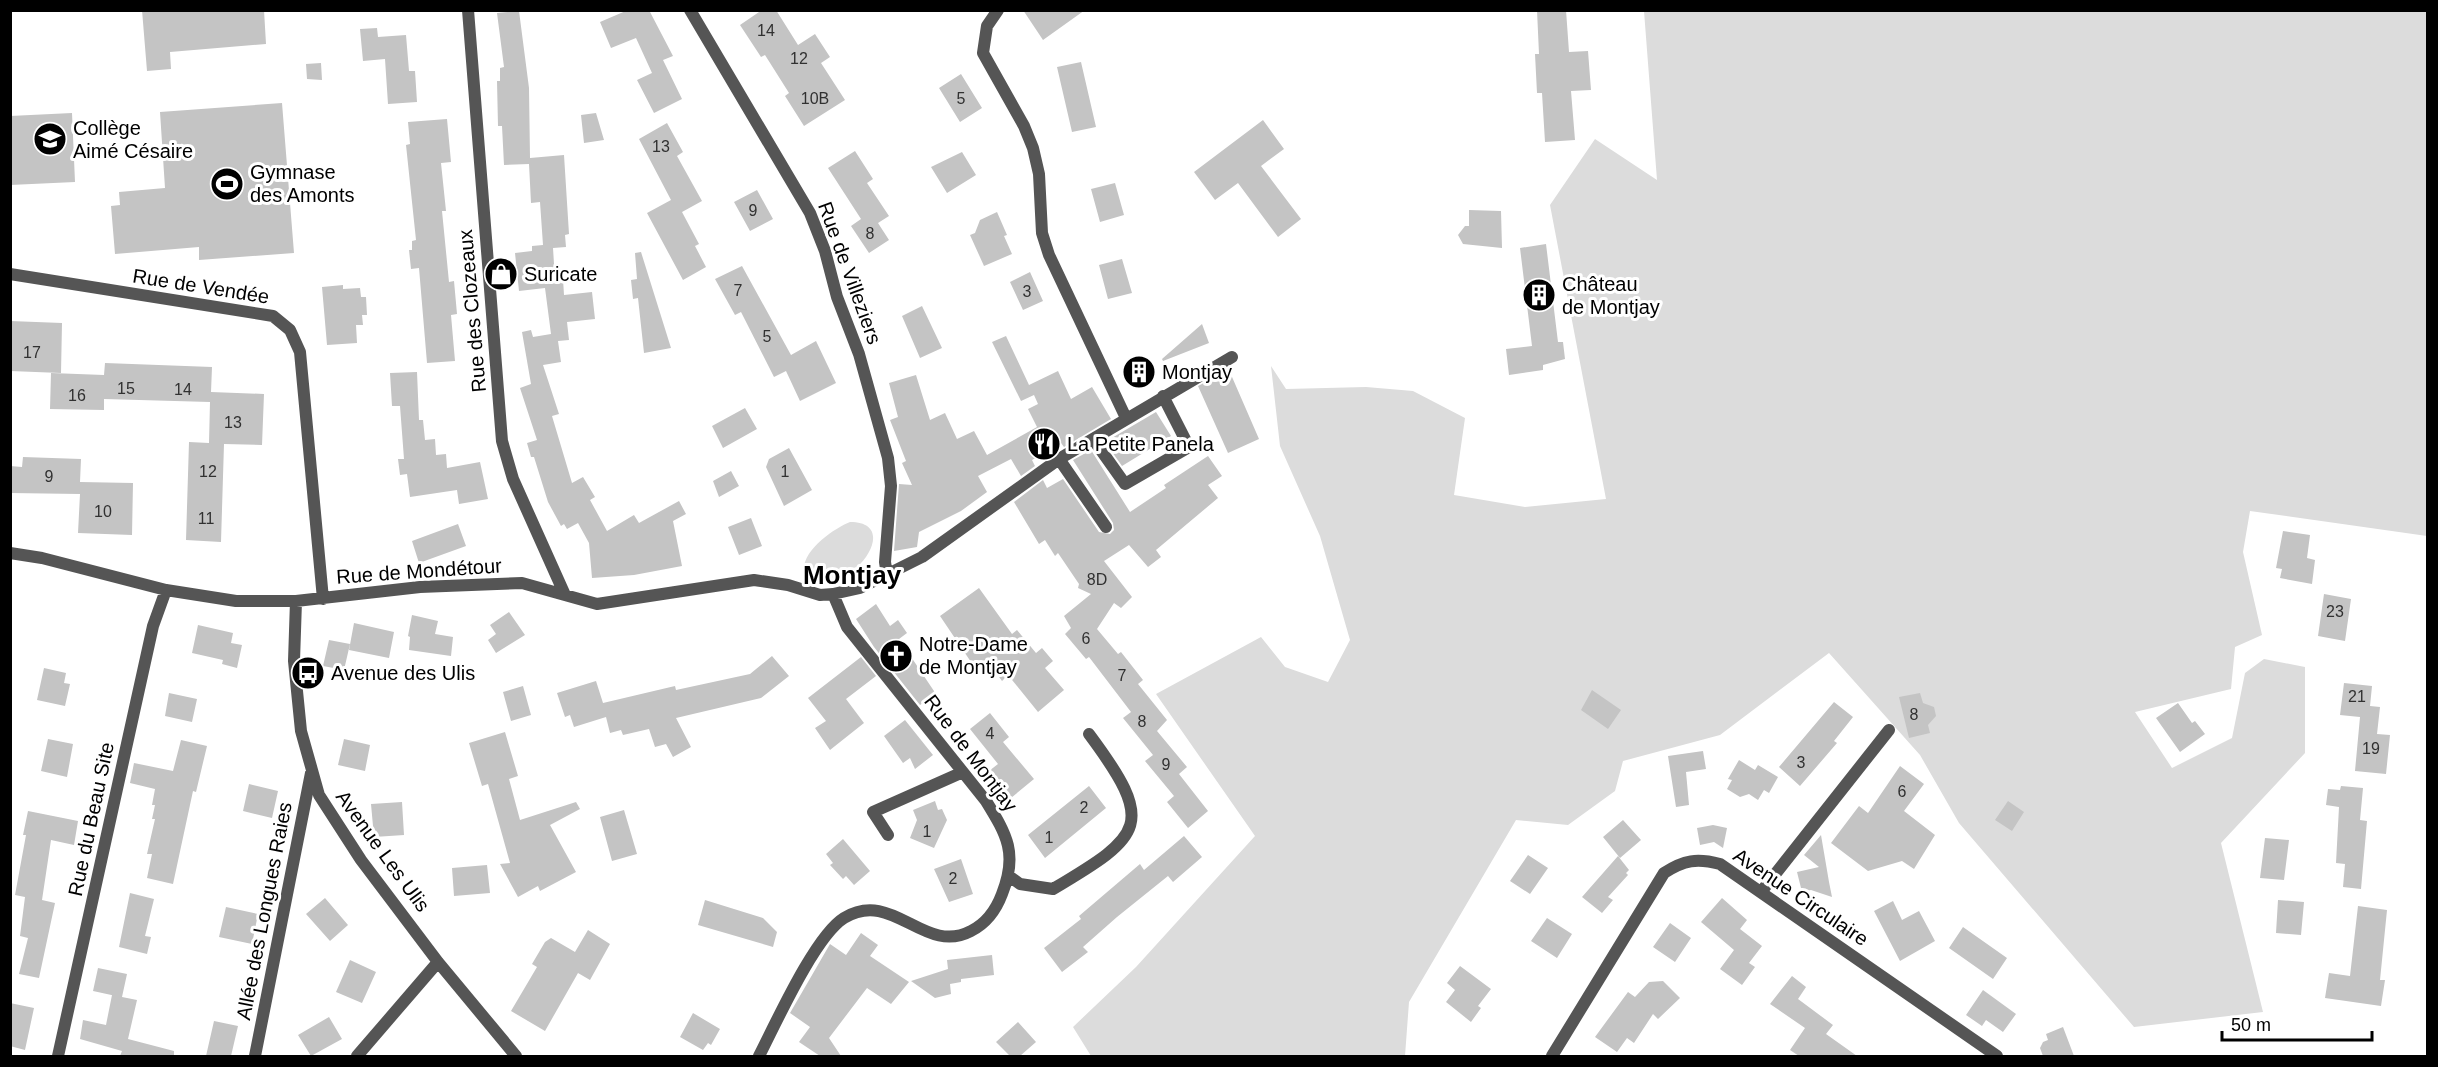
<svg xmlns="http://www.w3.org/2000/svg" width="2438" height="1067" viewBox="0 0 2438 1067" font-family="Arial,sans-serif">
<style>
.green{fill:#dcdcdc}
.building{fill:#c4c4c4}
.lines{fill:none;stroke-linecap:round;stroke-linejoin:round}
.minor{stroke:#555;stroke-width:12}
.labels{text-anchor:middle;stroke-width:6;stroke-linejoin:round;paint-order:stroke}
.number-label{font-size:16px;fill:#313131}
.poi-label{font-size:20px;fill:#000;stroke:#fff;text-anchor:start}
.street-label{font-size:20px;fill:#000;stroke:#fff}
.district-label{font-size:26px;font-weight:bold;fill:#000;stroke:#fff}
</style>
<rect width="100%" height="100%" fill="#fff"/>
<path class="green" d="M1644 11H2427V536L2250 511 2243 552 2262 635 2235 647 2231 689 2135 712 2172 768 2232 738 2245 673 2264 659 2305 667V753L2221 843 2263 1012 2134 1027 1959 823 1920 755 1829 653 1720 735 1623 761 1615 791 1568 825 1516 820 1409 1002 1405 1056H1091L1073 1027 1136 967 1255 836 1156 694 1261 637 1285 667 1328 682 1350 640 1320 536 1280 446 1271 366 1286 389 1366 387 1413 391 1465 418 1454 495 1525 507 1606 499 1550 205 1595 139 1657 180Z
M850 522C904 522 852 595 810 582 788 560 832 529 850 522Z"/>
<path class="building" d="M142 10H264L266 44 170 52 171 69 147 71Z
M628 10H649L673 56 663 60 682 99 654 113 637 80 652 73 636 38 611 48 600 22Z
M762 10H776L798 45 815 34 830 57 821 63 845 100 804 126 785 96 789 93 765 55 761 57 740 25Z
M1023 10H1085L1043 40Z
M1537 10H1566L1569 52 1588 51 1591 90 1571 91 1575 140 1545 142 1542 93H1537L1535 54H1539Z
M519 11 529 88 530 158 564 155 569 234 565 235 566 247 553 248 555 280 563 279 564 295 592 292 595 319 567 322 569 340 558 341 561 362 543 365 559 414 552 416 572 483 583 477 595 497 590 500 607 531 634 515 639 523 679 501 686 514 673 521 682 566 634 575 592 578 589 543 578 523 567 529 564 524 561 526 548 502 534 457H531L527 443 537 440 520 388 531 384 522 332 531 330 533 337 551 334 545 288 519 291 515 253 532 251V246L543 245 540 202 531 203 529 164 504 165 502 126H498L497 81H500V68L504 67 497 13Z
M377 28 378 37 406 35 409 71H415L417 102 388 104 385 59 363 61 360 29Z
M1081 62 1096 127 1072 132 1057 67Z
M321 63 322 80 307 79 306 64Z
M961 74 982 108 960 122 939 88Z
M282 103 294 253 199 260V247L115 254 111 206 120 205 119 192 165 188 160 112Z
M72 113 75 182 10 185V116Z
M596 113 604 140 584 143 581 115Z
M447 119 451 162 441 163 446 211H442L449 282 454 281 457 314 451 315 455 361 427 363 419 268 411 269 409 250H412V241L416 240 406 145 410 144 408 122Z
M1263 120 1284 149 1261 166 1301 219 1278 237 1238 183 1215 200 1194 172Z
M667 123 683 152 677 156 702 201 682 212 699 244 695 246 706 267 683 280 647 213 671 200 639 139Z
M855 151 873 179 867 183 889 216 878 223 889 240 869 253 851 226 861 219 828 168Z
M962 152 976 175 947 193 931 167Z
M1115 183 1124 215 1100 222 1091 189Z
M757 190 773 219 750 231 734 202Z
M1469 210 1501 211 1502 248 1463 244 1458 235 1465 226H1469Z
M997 212 1007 235 1004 236 1012 254 984 266 970 235 975 233 980 220Z
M1546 244 1558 342H1563L1565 359 1543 365V370L1509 375 1506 349 1532 346 1520 248Z
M641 252 671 348 644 353 638 298 633 299 631 280 637 279 635 253Z
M1122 259 1132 293 1108 299 1099 265Z
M742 266 791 355 816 341 836 383 800 401 786 371 774 377 741 312 735 315 715 279Z
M1030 272 1043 301 1023 310 1010 282Z
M343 285V289L360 288 361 297H366L367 315H362L363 325H356L357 343 327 345 322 287Z
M922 306 942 348 920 358 902 316Z
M10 321 62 323 61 373 10 371Z
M1202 324 1209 343 1163 361 1162 359Z
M1006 336 1029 385 1058 371 1071 399 1092 387 1111 419 1064 447 1061 443 1032 460 1035 466 1021 476 1011 459 978 476 987 492 961 511 919 532 917 547 894 551 899 484 912 485 902 463 906 461 890 420 898 417 889 383 916 375 930 420 945 413 957 439 974 431 987 455 1037 427 1028 409 1038 404 1034 395 1021 401 992 342Z
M105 363 212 367 211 392 264 394 262 445 224 444 221 542 186 540 189 442 209 443 210 402 104 399V410L50 409 51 373 104 375Z
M1229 370 1259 439 1228 453 1198 386Z
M417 372 419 420H423L425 440 435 439 436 455 446 454 447 468 480 462 488 499 459 504 457 490 410 497 407 474 400 475 398 459H404L400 406H392L390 373Z
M745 408 757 429 723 448 712 426Z
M1156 412 1171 436 1122 466 1105 442Z
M789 448 812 490 784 506 766 467 769 459Z
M1091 450 1130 512 1166 488 1164 485 1208 456 1222 476 1208 485 1218 498 1156 550 1161 557 1148 567 1129 545 1104 561 1132 597 1121 608 1114 603 1097 629 1118 654 1121 652 1143 680 1138 684 1167 720 1157 731 1187 767 1179 774 1208 811 1188 828 1167 802 1174 796 1145 761 1153 755 1123 718 1131 712 1089 657 1086 659 1065 634 1071 628 1064 616 1091 594 1078 588 1079 584 1058 553 1055 556 1045 540 1039 544 1014 502 1043 480 1047 488 1063 479 1099 532 1110 534 1114 530 1113 523 1073 460Z
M23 457 81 459 80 482 133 483 132 535 78 533 80 494 10 493V466L22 467Z
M731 471 739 486 719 497 713 481Z
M751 518 762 546 739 555 728 527Z
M458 524 466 546 419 563 412 541Z
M2283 531 2310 535 2307 558 2315 560 2312 584 2280 578 2282 569 2276 568Z
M979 588 1012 634 1017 630 1036 653 1042 648 1053 661 1045 668 1064 690 1038 712 1008 675 1002 681 989 663 980 669 971 662 940 616Z
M2324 594 2351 599 2345 641 2318 636Z
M876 604 890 626 898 620 907 633 899 639 936 694 920 705 874 647 856 619Z
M509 612 525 635 496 653 488 640 496 634 490 625Z
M412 615 438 621 435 634 453 637 451 656 409 650 410 637 408 636Z
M354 623 394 632 389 658 349 650Z
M198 625 233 633 231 643 242 645 237 668 222 664 223 660 192 653Z
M329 640 350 644 344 670 323 666Z
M772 656 789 676 761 698 676 718 691 747 673 757 666 744 655 747 649 729 623 735 621 730 610 733 606 717 574 727 570 715 565 717 557 693 596 681 603 703 675 686 676 690 750 674Z
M861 657 876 676 846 699 864 723 830 750 815 728 826 721 808 698Z
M44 668 66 673 64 683 70 684 65 706 37 700Z
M2344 683 2372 686 2370 706 2380 707 2377 734 2390 735 2386 774 2355 771 2360 717 2340 715Z
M523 686 531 715 511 721 503 692Z
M1592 690 1621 710 1608 729 1581 710Z
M169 693 197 699 192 722 165 716Z
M1920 693 1923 703 1934 707 1936 716 1928 725 1930 733 1909 738 1899 697Z
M1834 702 1853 717 1834 741 1837 743 1800 786 1779 767Z
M2178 703 2192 723 2195 721 2205 734 2180 752 2156 718Z
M990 713 1009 737 1003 742 1034 779 1011 798 989 771 998 764 970 729Z
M905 720 933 755 915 769 910 758 903 763 884 736Z
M505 732 518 776 509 779 520 820 576 802 580 809 550 825 576 872 540 891 538 886 518 897 500 864 510 863 488 784 482 786 469 743Z
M48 739 73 744 67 777 41 771Z
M344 739 370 745 365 771 338 765Z
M181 740 207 746 196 792 193 791 173 884 147 878 152 854H147L155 819H152L155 805H152L155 789 130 783 134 763 173 771Z
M1703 751 1706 769 1686 772 1689 805 1676 807 1668 756Z
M1739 760 1755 770 1758 765 1778 777 1769 793 1764 790 1758 800 1749 794 1740 797 1727 789 1732 780 1728 779Z
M1900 766 1924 784 1904 811 1935 835 1914 869 1902 861 1868 871 1831 843 1859 806 1868 813Z
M249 784 278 791 272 818 243 811Z
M1089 786 1106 808 1045 858 1028 835Z
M2341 786 2363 788 2360 820 2367 821 2361 889 2343 887 2345 864 2336 863 2339 807 2326 805 2328 789 2340 790Z
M935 801 938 810 942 809 947 820 934 848 910 838 917 820 913 810Z
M2008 801 2024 812 2012 831 1995 820Z
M402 802 404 835 374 837 371 804Z
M624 810 637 854 612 861 600 817Z
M28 811 78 821 74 845 51 840 42 900 55 903 39 978 19 974 28 938 20 936 25 897 15 895 26 835H23Z
M1623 820 1641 840 1620 858 1603 837Z
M1713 825 1727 828 1723 848 1714 842 1700 845 1697 828Z
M1821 835 1829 882 1832 897 1811 890 1802 892 1797 872 1819 867 1804 855Z
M1184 836 1202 857 1173 882 1168 876 1117 917 1083 947 1088 952 1062 972 1044 948 1081 919 1079 916 1140 864 1144 870Z
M2265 838 2289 840 2284 880 2260 878Z
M843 839 870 871 854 885 846 876 843 879 830 865 833 863 826 854Z
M1528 855 1548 868 1530 894 1510 881Z
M1618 856 1629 870 1626 873 1628 875 1608 897 1613 900 1602 913 1582 897Z
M961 859 973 894 949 902 934 869Z
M487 865 490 893 454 896 452 868Z
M130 893 154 899 145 936 151 937 147 954 119 947Z
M325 898 348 925 330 941 306 914Z
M1722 898 1747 920 1740 929 1762 946 1749 963 1755 967 1742 985 1720 969 1734 950 1701 922Z
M705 900 763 918 777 932 773 947 698 925Z
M2278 900 2304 902 2301 935 2276 933Z
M1893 901 1902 920 1919 911 1935 941 1900 961 1874 911Z
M2358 906 2387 910 2380 980H2385L2381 1006 2325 998 2329 973 2350 976Z
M226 907 258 914 252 944 219 937Z
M1547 918 1572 934 1557 958 1531 941Z
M1670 923 1691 938 1675 962 1653 947Z
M1963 927 2007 958 1993 979 1949 948Z
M588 930 610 944 590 980 578 973 545 1031 511 1011 537 967 532 964 545 942 551 938 575 952Z
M861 933 878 945 870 956 909 982 891 1004 867 988 829 1038 841 1056H820L799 1042 810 1027 790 1013 830 944 846 955Z
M992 955 994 975 961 979V982L950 984 951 994 935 998 911 981 948 969 947 960Z
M350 960 376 972 362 1003 336 992Z
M1460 966 1491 989 1478 1006 1481 1008 1471 1022 1446 1002 1455 990 1447 983Z
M98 968 127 974 122 997 137 1000 128 1039 174 1051V1056H120L122 1051 80 1039 83 1020 106 1025 112 995 116 996 93 991Z
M1792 976 1806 987 1798 999 1833 1025 1826 1034 1857 1056H1799L1790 1050 1805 1028 1770 1004Z
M1663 981 1680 998 1658 1019 1653 1014 1634 1043 1627 1038 1617 1052 1595 1037 1628 992 1635 997 1649 982Z
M1983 990 2016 1014 2003 1032 1986 1020 1982 1026 1966 1015Z
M10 1003 34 1008 25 1050 10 1046Z
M693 1013 720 1029 711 1045 708 1043 703 1050 680 1037Z
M329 1017 342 1039 311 1056 298 1035Z
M214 1021 238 1026 231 1056H206Z
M1018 1022 1036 1042 1020 1056H1010L996 1042Z
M2063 1027 2074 1056H2043L2040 1048 2043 1042 2048 1040 2046 1034Z"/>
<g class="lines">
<path class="minor" d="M468 10 502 441 513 479 565 595
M690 10 810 213 825 251 837 297 859 354 888 458 891 486 885 562 887 575
M998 10 987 26 983 53 1024 126 1033 148 1039 174 1042 233 1049 255 1126 418
M10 274 273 316 290 330 300 352 323 599
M1093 439 1125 484 1189 447 1163 396
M1059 459 1106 527
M10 553 42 558 166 590 236 601H296L420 587 522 583 597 604 754 580 788 585 820 595 833 594 860 588 922 557 1059 459 1232 357
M296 601 294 661 301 731 319 795 361 860 438 962 516 1056
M888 835 873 812 963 772
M1009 876 1020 884 1053 889C1144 835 1156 824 1089 734
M1761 892 1889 730
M58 1056 153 626 166 590
M255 1056 311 773
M357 1056 438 962
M759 1056C776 1023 815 936 844 918 893 888 924 956 971 931 987 923 996 910 1002 894 1018 854 1007 835 986 801L847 627 833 594
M1552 1056 1664 873C1684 860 1697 858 1720 864L1997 1056"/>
</g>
<defs>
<g id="school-disc" transform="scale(1.725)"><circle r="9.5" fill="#000" stroke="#fff"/><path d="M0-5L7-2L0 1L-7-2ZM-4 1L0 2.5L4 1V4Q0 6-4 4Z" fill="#fff"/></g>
<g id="stadium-disc" transform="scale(1.725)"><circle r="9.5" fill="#000" stroke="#fff"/><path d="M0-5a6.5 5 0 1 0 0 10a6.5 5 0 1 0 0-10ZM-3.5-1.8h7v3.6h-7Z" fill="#fff"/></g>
<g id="shop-disc" transform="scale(1.725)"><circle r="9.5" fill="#000" stroke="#fff"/><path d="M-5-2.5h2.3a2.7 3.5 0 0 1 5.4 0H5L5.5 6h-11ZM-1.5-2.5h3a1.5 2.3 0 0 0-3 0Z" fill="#fff"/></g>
<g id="building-disc" transform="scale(1.725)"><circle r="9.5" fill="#000" stroke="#fff"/><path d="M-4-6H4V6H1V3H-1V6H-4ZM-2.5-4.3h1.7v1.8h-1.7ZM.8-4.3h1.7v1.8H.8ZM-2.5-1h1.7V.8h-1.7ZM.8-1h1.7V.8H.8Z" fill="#fff"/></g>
<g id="restaurant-disc" transform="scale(1.725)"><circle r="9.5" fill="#000" stroke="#fff"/><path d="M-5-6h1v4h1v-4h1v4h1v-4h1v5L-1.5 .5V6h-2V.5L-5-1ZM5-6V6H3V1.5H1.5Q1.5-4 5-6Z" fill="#fff"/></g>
<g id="church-disc" transform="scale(1.725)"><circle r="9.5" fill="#000" stroke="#fff"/><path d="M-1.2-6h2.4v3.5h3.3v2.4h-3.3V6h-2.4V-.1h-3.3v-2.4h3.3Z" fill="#fff"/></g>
<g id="bus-disc" transform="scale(1.725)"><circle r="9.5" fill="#000" stroke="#fff"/><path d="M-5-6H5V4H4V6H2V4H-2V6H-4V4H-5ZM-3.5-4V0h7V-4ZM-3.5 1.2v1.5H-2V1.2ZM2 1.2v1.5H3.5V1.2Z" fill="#fff"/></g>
</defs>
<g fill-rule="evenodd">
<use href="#school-disc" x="50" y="139"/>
<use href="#stadium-disc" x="227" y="184"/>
<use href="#shop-disc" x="501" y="274"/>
<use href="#building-disc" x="1539" y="295"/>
<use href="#building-disc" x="1139" y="372"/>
<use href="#restaurant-disc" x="1044" y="444"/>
<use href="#church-disc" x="896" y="656"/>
<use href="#bus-disc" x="308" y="673"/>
</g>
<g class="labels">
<g class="number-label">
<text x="766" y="36">14</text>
<text x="799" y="64">12</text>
<text x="815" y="104">10B</text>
<text x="961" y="104">5</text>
<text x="661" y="152">13</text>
<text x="753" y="216">9</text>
<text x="870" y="239">8</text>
<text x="738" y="296">7</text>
<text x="1027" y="297">3</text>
<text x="767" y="342">5</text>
<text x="32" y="358">17</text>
<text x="126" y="394">15</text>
<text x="183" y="395">14</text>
<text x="77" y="401">16</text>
<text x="233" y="428">13</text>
<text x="208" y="477">12</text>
<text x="785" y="477">1</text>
<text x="49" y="482">9</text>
<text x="103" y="517">10</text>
<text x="206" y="524">11</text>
<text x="1097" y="585">8D</text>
<text x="2335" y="617">23</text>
<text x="1086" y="644">6</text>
<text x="1122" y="681">7</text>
<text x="2357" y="702">21</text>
<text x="1914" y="720">8</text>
<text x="1142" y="727">8</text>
<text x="990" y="739">4</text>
<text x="2371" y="754">19</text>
<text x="1801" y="768">3</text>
<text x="1166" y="770">9</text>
<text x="1902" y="797">6</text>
<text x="1084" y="813">2</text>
<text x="927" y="837">1</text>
<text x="1049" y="843">1</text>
<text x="953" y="884">2</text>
</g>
<g class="poi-label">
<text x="73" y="135">Collège<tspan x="73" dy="23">Aimé Césaire</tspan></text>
<text x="250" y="179">Gymnase<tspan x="250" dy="23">des Amonts</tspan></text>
<text x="524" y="281">Suricate</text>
<text x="1562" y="291">Château<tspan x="1562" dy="23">de Montjay</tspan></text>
<text x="1162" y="379">Montjay</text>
<text x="1067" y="451">La Petite Panela</text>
<text x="919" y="651">Notre-Dame<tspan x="919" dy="23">de Montjay</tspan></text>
<text x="331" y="680">Avenue des Ulis</text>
</g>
<g class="street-label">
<text transform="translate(850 273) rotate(70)" y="7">Rue de Villeziers</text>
<text transform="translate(201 286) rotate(9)" y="7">Rue de Vendée</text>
<text transform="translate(472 311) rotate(-95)" y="7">Rue des Clozeaux</text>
<text transform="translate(419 571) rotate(-4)" y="7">Rue de Mondétour</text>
<text transform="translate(971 753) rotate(53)" y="7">Rue de Montjay</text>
<text transform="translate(91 819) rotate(-78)" y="7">Rue du Beau Site</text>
<text transform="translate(383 851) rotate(54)" y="7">Avenue Les Ulis</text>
<text transform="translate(1801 897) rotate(34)" y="7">Avenue Circulaire</text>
<text transform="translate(264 911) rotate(-79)" y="7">Allée des Longues Raies</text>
</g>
<g class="district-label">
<text x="852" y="584">Montjay</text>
</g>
</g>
<rect width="2438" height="1067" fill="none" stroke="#000000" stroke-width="24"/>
<path d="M2222 1031v9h150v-9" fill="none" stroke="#000000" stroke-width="3"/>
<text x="2231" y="1031" font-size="18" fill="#000000" stroke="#ffffff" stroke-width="4.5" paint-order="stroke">50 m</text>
</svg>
